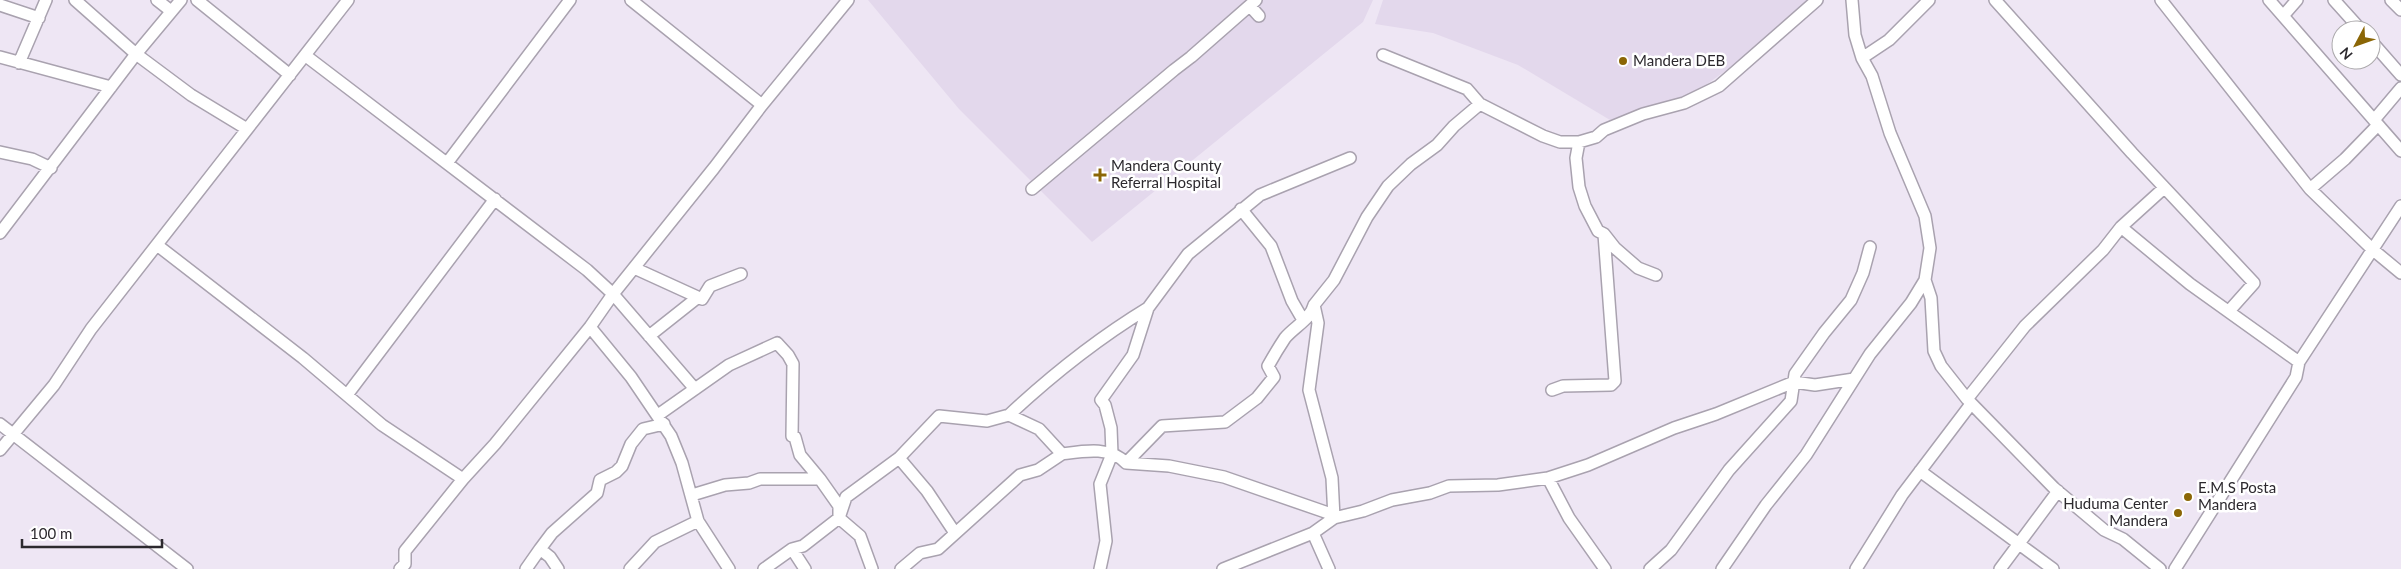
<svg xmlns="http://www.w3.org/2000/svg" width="2401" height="569" viewBox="0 0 2401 569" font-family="Lato,sans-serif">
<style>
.built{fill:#e3d8ec}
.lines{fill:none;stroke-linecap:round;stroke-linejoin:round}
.minor-casing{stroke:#a9a2af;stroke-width:14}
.minor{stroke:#fff;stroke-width:11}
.poi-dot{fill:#8b6606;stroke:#fff;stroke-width:2}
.labels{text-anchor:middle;stroke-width:5;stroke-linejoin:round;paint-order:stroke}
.poi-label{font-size:15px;fill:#2c292e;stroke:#fff;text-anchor:start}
</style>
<rect width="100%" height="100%" fill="#eee6f4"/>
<path class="built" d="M868 0H1373L1363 22 1092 242 959 109Z
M1383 0H1807L1756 49 1696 92 1610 120 1518 65 1433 33 1375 24Z"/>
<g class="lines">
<g class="minor-casing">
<path id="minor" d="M75 0 136 54 191 95 247 129
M157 0 171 11
M197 0 290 75
M631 0 762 105
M1852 0 1855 35 1862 58 1872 76 1890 133 1925 216 1930 248 1925 280 1931 298 1934 351 1941 366 1967 399 2054 488 2104 530 2123 539 2160 569
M1995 0 2132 153 2254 283 2229 311
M2161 0 2310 189 2372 249 2401 273
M2269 0 2401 151
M2334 0 2361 30
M2391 0 2401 10
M0 5 39 18
M1250 6 1259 16
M2283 16 2297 0
M2371 41 2401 75
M1383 55 1467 89 1480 104 1543 136 1560 142H1579L1596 137 1604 130 1643 114 1684 103 1719 86 1817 0
M306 56 587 270 613 294 695 389
M0 57 111 87
M1862 58 1889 40 1929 0
M19 63 46 0
M2374 120 2401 88
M1579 142 1576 158 1579 187 1585 206 1598 231 1604 234 1615 248 1638 268 1656 275
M0 152 32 159 51 168
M447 163 570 0
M1032 189 1174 70 1191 57 1256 0
M2310 189 2345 159 2378 125
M1241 209 1271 246 1292 301 1303 320
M2121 227 2190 284 2299 362
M0 233 136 54 181 0
M157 245 303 358 382 425 463 479
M634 268 702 299 710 286 741 274
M590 327 631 377 671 436 682 463 698 521 729 569
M649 336 697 298
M1552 390 1563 386 1611 385 1615 381 1604 234
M347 395 495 199
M1967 399 2025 326 2103 250 2121 227 2164 188
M658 415 729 365 777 343 788 355 793 364 792 436 795 437 800 455 820 479
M1009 415C1053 374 1097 339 1148 308
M0 424 187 569
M0 450 54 385 91 329 348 0
M899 458 927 491 955 533
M1126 463 1162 426 1225 422 1257 398 1274 377 1268 366C1273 357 1279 347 1285 338 1294 327 1311 319 1314 305
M1920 471 2053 569
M1548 478 1569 518 1605 569
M692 495 725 485 749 483 760 479H820L839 506V518L860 536 872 569
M1334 518 1332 478 1309 390 1318 323 1314 305 1334 280 1367 217 1388 186 1411 164 1437 145 1454 126 1480 104
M1313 533 1329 569
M792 549 805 569
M400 569 405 564V551L463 479 495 444 590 327 613 294 714 168 762 105 848 0
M526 569 540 549
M558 569 550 557 540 549 552 533 597 493 600 480 616 472 622 466 631 444 643 429 664 424
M630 569 655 542 698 521
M764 569 792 549 803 546 839 518 846 497 899 458 939 416 987 421 1009 415 1039 429 1062 454C1084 451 1110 446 1126 463L1169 466 1224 477 1334 515
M901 569 920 553 938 549 1020 475 1038 470 1062 454
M1100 569 1106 541 1100 484 1112 454 1111 428 1105 405 1101 400 1133 355 1148 308 1188 254 1260 195 1350 158
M1223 569 1313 533 1334 518 1363 511 1392 500 1430 493 1449 486 1498 485 1548 478 1588 465 1674 428 1716 414 1794 382 1815 385 1854 379
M1650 569 1671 550 1729 470 1791 401 1795 374 1824 333 1851 300 1863 273 1870 247
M1722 569 1766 505 1806 455 1870 354 1911 303 1925 280
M1856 569 1902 495 1971 404
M2000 569 2058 491
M2175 569 2296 377 2299 362 2401 206"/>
</g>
<use href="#minor" class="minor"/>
</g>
<g class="poi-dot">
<circle cx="1623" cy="61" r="5"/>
<path d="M1097.5 167.5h5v5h5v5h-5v5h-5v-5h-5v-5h5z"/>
<circle cx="2188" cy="497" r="5"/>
<circle cx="2178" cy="513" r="5"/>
</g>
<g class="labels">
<g class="poi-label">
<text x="1633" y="66">Mandera DEB</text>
<text x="1111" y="171">Mandera County<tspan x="1111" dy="17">Referral Hospital</tspan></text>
<text x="2198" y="493">E.M.S Posta<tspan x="2198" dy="17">Mandera</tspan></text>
<text x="2168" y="509" text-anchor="end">Huduma Center<tspan x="2168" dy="17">Mandera</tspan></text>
</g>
</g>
<g transform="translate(2356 45) rotate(229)"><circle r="24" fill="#ffffff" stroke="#aba9ab"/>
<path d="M0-4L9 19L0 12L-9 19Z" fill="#8b6606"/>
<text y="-8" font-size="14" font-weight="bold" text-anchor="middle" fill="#2c292e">N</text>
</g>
<path d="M22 539v8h140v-8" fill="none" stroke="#2c292e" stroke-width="2.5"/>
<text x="30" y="539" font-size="15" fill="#2c292e" stroke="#ffffff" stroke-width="4" paint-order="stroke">100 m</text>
</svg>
